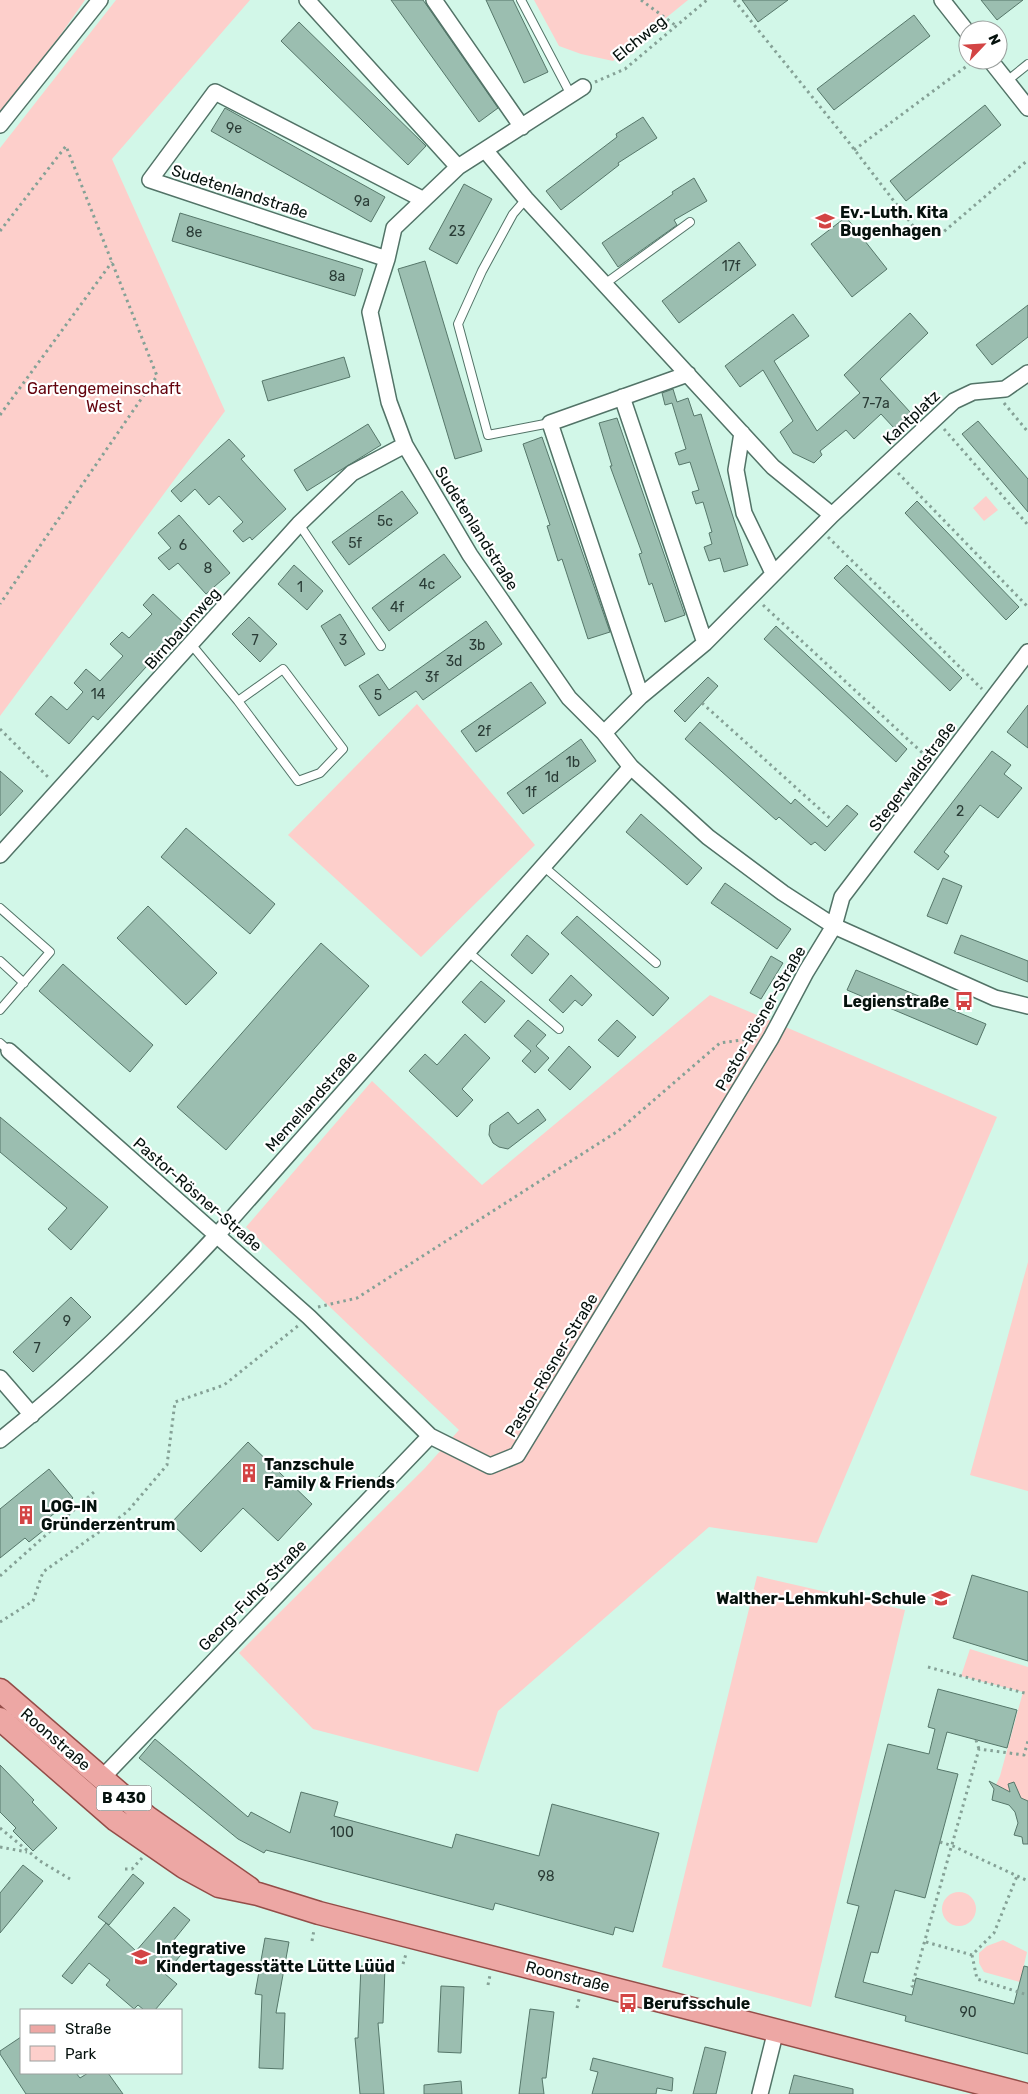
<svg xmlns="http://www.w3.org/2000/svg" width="1028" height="2094" viewBox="0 0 1028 2094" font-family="Rubik,sans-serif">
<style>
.green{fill:#fdcfcb}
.building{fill:#9bbeb0;stroke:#56776a}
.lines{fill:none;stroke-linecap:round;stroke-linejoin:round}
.lane-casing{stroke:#527367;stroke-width:10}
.street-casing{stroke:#527367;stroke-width:18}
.primary-casing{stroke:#944d48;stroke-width:25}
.path{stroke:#85a196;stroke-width:3;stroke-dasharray:2.5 4;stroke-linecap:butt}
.lane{stroke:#fff;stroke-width:8}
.street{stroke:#fff;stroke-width:15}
.primary{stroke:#eda7a4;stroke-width:22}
.labels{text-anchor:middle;stroke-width:4.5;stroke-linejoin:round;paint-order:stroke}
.number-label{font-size:14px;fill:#2a3c36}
.shield{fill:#fff;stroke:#505856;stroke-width:1}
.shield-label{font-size:15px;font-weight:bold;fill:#05110d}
.street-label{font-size:16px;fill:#05110d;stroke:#fff}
.poi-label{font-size:16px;font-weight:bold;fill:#05110d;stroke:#fff;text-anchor:start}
.park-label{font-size:16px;fill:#64040e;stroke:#fff}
</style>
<rect width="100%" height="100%" fill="#d2f7e8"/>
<path class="green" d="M0 0H85L59 37 0 112Z
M116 0H250L112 159 225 411 0 716V148Z
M534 0H688L613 61 581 54 559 46Z
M986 496 998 510 984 521 973 508Z
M417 704 535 845 421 957 288 835Z
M710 995 997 1117 817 1543 709 1527 498 1711 478 1772 313 1729 239 1653 425 1468 459 1430 246 1227 372 1081 482 1185Z
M1028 1262V1491L970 1475Z
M757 1576 905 1610 811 2007 662 1967Z
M970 1649 1028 1667V1811L1017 1796 995 1787 1000 1776 1023 1692 961 1676Z
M942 1909a17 17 0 1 1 34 0a17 17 0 1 1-34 0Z
M1003 1940 1027 1952 1020 1982 984 1972 979 1963V1953L987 1946Z"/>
<path class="building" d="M391 0H423L498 108 479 122Z
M486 0H513L548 72 524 83Z
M742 0H788L758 22Z
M981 0H1023L997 20Z
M914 15 930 36 834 110 817 89Z
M299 22 426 146 408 165 281 41Z
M985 105 1001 125 906 201 890 181Z
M225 108 385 197 371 222 211 131Z
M643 117 657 138 618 163 619 165 561 210 546 191 617 137 616 134Z
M694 178 707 201 674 220 677 225 618 267 602 243 673 194 672 192Z
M464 184 492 199 457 264 429 249Z
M180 213 363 269 355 296 172 241Z
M846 217 887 269 852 297 811 244Z
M739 242 756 265 679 323 662 301Z
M425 261 482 451 455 459 398 269Z
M1028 305V337L992 365 976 345Z
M910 313 928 333 880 379 910 412 894 428 881 414 854 439 846 430 820 451 822 455 814 463 793 453 780 432 793 421 763 370 740 387 725 366 793 314 809 336 774 361 817 431 860 393 844 375Z
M344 357 350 377 268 401 262 381Z
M673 389 677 402 688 398 694 416 701 414 748 565 724 572 720 558 709 561 704 547 712 544 709 533 712 532 703 502 696 504 692 492 699 490 690 462 679 465 675 453 686 449 672 403 665 405 662 393Z
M617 418 685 615 665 622 652 583 649 585 639 554 642 553 610 466H612L599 423Z
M978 421 1028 479V512L962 434Z
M368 424 381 445 307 491 294 470Z
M542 437 610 632 588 639 562 559 558 561 547 526 550 525 523 444Z
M229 439 245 456 241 459 286 509 252 540 250 537 243 542 233 531 243 522 219 496 209 505 195 489 181 502 171 491Z
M402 491 418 513 349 565 332 542Z
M917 501 1019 607 1006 620 905 513Z
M179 515 230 573 206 594 178 563 169 570 158 558 171 548 158 533Z
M444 554 461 577 389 631 372 608Z
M294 565 323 591 307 610 278 584Z
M847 565 962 678 950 691 834 578Z
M153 594 185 624 98 720 93 716 69 744 35 714 51 696 67 710 83 692 74 683 86 669 100 681 123 656 110 644 122 632 129 638 152 614 143 605Z
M340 614 365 654 345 666 321 626Z
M249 617 277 644 260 662 232 634Z
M486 621 502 644 423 700 416 691 379 716 359 686 378 674 389 690Z
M776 626 907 749 896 762 764 639Z
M708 677 718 686 685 722 674 711Z
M531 682 546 703 476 752 461 731Z
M1028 705V748L1007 732Z
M700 722 791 804 795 799 827 827 847 805 858 814 825 851 815 842 811 845 779 817 776 820 685 739Z
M581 739 596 761 523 814 507 793Z
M992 751 1011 765 1004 774 1022 788 998 818 980 805 944 852 949 856 938 870 914 852Z
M0 771 23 791 0 816Z
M641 814 702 868 687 885 626 832Z
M186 828 275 904 250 934 161 857Z
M943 878 962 886 947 924 927 916Z
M725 883 791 929 777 949 711 903Z
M148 906 217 973 186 1005 117 938Z
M577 916 669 998 653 1016 561 933Z
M527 935 549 954 532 974 511 955Z
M961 935 1028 961V982L954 953Z
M321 943 369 986 226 1150 177 1107Z
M771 956 783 963 761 999 750 993Z
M63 964 153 1045 130 1072 39 991Z
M856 970 986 1024 977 1045 847 990Z
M571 975 592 995 582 1006 575 1000 563 1013 549 1000Z
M481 981 505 1001 485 1023 462 1002Z
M528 1020 546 1035 536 1046 549 1058 535 1073 522 1061 531 1051 514 1036Z
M617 1020 636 1037 618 1057 598 1040Z
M465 1034 490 1058 462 1089 473 1100 457 1117 409 1071 425 1054 437 1065Z
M569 1046 591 1067 570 1090 548 1070Z
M538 1109 546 1120 508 1149 499 1147 493 1143 489 1135 490 1125 508 1112 518 1124Z
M0 1117 108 1207 71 1250 48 1229 67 1208 0 1152Z
M71 1297 91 1317 33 1372 13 1352Z
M248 1442 312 1504 278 1541 243 1508 201 1552 171 1523Z
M49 1469 73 1498 45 1521 49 1526 29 1542 25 1538 0 1558V1509Z
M972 1575 1028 1592V1661L953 1638Z
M938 1689 1017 1710 1007 1748 947 1732 937 1769 958 1774 925 1898 895 1890 878 1953 871 1952 863 1982 912 1995 916 1978 1014 2004 1024 1966 1028 1967V2054L905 2021 906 2016 835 1997 859 1906 847 1903 888 1744 929 1754 935 1729 928 1727Z
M155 1739 248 1817 251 1812 290 1833 301 1792 338 1802 334 1816 452 1848 456 1834 539 1856 552 1804 659 1833 633 1932 615 1927 613 1935 495 1903 493 1910 266 1850 264 1853 238 1839 139 1758Z
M0 1765 34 1800 32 1802 57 1828 33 1851 13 1831 16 1828 0 1812Z
M989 1781 1010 1792 1008 1784 1014 1782 1021 1798 1028 1801V1844H1023L1022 1837 1014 1835 1018 1823 1015 1812 1009 1805 992 1800 994 1789Z
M23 1865 43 1881 0 1933V1893Z
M133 1874 144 1883 109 1925 98 1917Z
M174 1907 190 1920 173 1941 185 1950 165 1974 177 1984 155 2010H144L138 2005 134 2009 106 1985 110 1980 89 1963 72 1984 62 1976 106 1923 136 1951Z
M265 1938 289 1942 276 2013H285L283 2069 259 2068 262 1995 255 1994Z
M361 1966 385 1967 383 2023H378L384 2094H360L355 2038H358Z
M441 1986 464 1987 461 2053 438 2052Z
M530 2009 554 2012 546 2078H542L544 2094H519Z
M21 2037V2073H76L80 2078 88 2073H108L123 2094H26L0 2054V2051Z
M705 2047 726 2052 716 2094H693Z
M593 2058 673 2078 672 2091 657 2088 656 2094H592L598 2072 590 2070Z
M794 2075 853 2089V2094H789Z
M461 2081 462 2094H424V2085Z"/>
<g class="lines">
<g class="lane-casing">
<path id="lane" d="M521 0 571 95
M1007 81 1028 64
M526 199 513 214 482 271 458 324 488 435 550 423
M606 283 690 222
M299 524 381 646
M191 644 238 701 298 781 320 773 343 749 283 669 238 701
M543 866 656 963
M466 950 559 1029
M0 961 24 983
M0 1010 50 952 0 908
M0 1043 9 1051"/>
</g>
<g class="street-casing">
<path id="street" d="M307 0 458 167
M434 0 522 127
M942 0 968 33
M990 60 1028 108
M583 87 458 167 394 228 387 259 370 312 389 402 405 445 470 555 569 698 604 733 631 767 708 837 783 893 834 926 995 998 1028 1006
M0 125 100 0
M485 150 526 199 773 467 832 515
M387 259 150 180 215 92 422 199
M622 397 705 643
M742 433 736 470 744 513 773 573
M641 696 550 423 688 374
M604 733 641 696 705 643 832 515 954 401 973 392 1005 389 1028 373
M0 855 299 524 352 473 405 445
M9 1051 309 1317 430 1436 490 1466 517 1455 771 1038 806 972 834 926 842 897 1028 652
M0 1378 32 1415
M0 1440C79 1378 149 1308 218 1234L631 767
M101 1779 430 1436
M760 2094 776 2030"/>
</g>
<g class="primary-casing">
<path id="primary" d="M0 1690 147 1817 249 1888
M0 1719 116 1820 184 1867 219 1886 258 1894 319 1913 1023 2094"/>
</g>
<path class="path" d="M641 0 675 25
M734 0 847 140 920 235 941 234 1028 160
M595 82 625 69 707 0
M854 150 975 60
M0 231 66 146 157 376 0 604
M1004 403 1028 432
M0 415 112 262
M944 429 1028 525
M898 473 1028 607
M828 537 982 689
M763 605 929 759
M702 703 833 821
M0 729 49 778
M318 1307 357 1298 618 1131 720 1043 756 1038
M0 1576 94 1492
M0 1622 33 1601 43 1572 127 1512 167 1465 175 1402 224 1385 299 1325
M928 1667 1028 1694
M976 1740 979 1749
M0 1828 40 1861 70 1879
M940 1842 953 1846 1028 1881
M0 1847 27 1852
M125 1869H132L142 1858
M312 1941 314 1930
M926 1942 972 1955 994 1933 1017 1876
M972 1955 977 1979 1028 1995
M403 1964 406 1954
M488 1985 490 1975
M914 1987 912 1986 979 1749 1024 1755 1028 1741
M577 2008 579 1999"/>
<use href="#lane" class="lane"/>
<use href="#street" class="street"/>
<use href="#primary" class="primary"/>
</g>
<defs>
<g id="school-bare" transform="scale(1.5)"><path d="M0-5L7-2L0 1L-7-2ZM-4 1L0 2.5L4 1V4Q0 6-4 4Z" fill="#d34444" stroke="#fff" stroke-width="2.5" paint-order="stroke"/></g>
<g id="bus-bare" transform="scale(1.5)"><path d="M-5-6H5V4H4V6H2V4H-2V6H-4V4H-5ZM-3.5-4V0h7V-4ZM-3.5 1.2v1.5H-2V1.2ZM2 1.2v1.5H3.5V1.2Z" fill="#d34444" stroke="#fff" stroke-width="2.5" paint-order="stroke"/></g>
<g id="building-bare" transform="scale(1.5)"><path d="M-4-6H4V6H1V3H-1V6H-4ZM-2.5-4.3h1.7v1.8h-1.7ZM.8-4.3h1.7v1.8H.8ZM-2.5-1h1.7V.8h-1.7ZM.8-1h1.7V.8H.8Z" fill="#d34444" stroke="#fff" stroke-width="2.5" paint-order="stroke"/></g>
</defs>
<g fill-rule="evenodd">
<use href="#school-bare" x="825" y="221"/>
<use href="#bus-bare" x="964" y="1001"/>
<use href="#building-bare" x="249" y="1473"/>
<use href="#building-bare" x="26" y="1515"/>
<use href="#school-bare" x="941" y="1598"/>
<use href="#school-bare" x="141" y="1957"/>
<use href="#bus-bare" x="628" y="2003"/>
</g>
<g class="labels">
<g class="number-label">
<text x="234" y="133">9e</text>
<text x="362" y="206">9a</text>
<text x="457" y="236">23</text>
<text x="194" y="237">8e</text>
<text x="731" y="271">17f</text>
<text x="337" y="281">8a</text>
<text x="876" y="408">7-7a</text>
<text x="385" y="526">5c</text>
<text x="355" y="548">5f</text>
<text x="183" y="550">6</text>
<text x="208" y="573">8</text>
<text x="427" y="589">4c</text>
<text x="300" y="592">1</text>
<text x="397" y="612">4f</text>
<text x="255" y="645">7</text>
<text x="343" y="645">3</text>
<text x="477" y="650">3b</text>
<text x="454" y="666">3d</text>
<text x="432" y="682">3f</text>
<text x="98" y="699">14</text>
<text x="378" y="700">5</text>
<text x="484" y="736">2f</text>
<text x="573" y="767">1b</text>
<text x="552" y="782">1d</text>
<text x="531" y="797">1f</text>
<text x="960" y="816">2</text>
<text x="67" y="1326">9</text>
<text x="37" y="1353">7</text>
<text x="342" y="1837">100</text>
<text x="546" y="1881">98</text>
<text x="968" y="2017">90</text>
</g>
<rect class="shield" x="96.5" y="1785.5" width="55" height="25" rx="4"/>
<g class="shield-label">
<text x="124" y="1803">B 430</text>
</g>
<g class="street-label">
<text transform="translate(639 38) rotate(-39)" y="6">Elchweg</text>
<text transform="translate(240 191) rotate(18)" y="6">Sudetenlandstraße</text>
<text transform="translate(911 417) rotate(-43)" y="6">Kantplatz</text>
<text transform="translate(477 528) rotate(58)" y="6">Sudetenlandstraße</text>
<text transform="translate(182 628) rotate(-48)" y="6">Birnbaumweg</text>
<text transform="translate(912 776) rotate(-53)" y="6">Stegerwaldstraße</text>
<text transform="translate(760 1018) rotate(-60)" y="6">Pastor-Rösner-Straße</text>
<text transform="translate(311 1101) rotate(-48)" y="6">Memellandstraße</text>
<text transform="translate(198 1194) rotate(41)" y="6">Pastor-Rösner-Straße</text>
<text transform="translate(551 1365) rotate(-59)" y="6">Pastor-Rösner-Straße</text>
<text transform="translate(252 1595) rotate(-46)" y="6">Georg-Fuhg-Straße</text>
<text transform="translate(56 1739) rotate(41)" y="6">Roonstraße</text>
<text transform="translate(568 1976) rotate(14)" y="6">Roonstraße</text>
</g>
<g class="poi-label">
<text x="840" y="218">Ev.-Luth. Kita<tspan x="840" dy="18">Bugenhagen</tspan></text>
<text x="949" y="1007" text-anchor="end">Legienstraße</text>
<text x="264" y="1470">Tanzschule<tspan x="264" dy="18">Family &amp; Friends</tspan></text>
<text x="41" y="1512">LOG-IN<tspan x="41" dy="18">Gründerzentrum</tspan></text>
<text x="926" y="1604" text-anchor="end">Walther-Lehmkuhl-Schule</text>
<text x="156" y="1954">Integrative<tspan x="156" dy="18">Kindertagesstätte Lütte Lüüd</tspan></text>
<text x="643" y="2009">Berufsschule</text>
</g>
<g class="park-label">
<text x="104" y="394">Gartengemeinschaft<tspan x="104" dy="18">West</tspan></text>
</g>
</g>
<rect x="20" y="2009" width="162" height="65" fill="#ffffff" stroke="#9ba09e"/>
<rect x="30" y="2025" width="25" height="8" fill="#eda7a4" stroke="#9ba09e"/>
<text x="65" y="2034" font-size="15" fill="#05110d">Straße</text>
<rect x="30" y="2046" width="25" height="15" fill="#fdcfcb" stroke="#9ba09e"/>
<text x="65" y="2059" font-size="15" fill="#05110d">Park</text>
<g transform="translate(983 45) rotate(65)"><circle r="24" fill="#ffffff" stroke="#9ba09e"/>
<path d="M0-4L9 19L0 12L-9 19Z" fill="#d34444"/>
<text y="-8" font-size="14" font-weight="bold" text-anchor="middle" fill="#05110d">N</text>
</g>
</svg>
